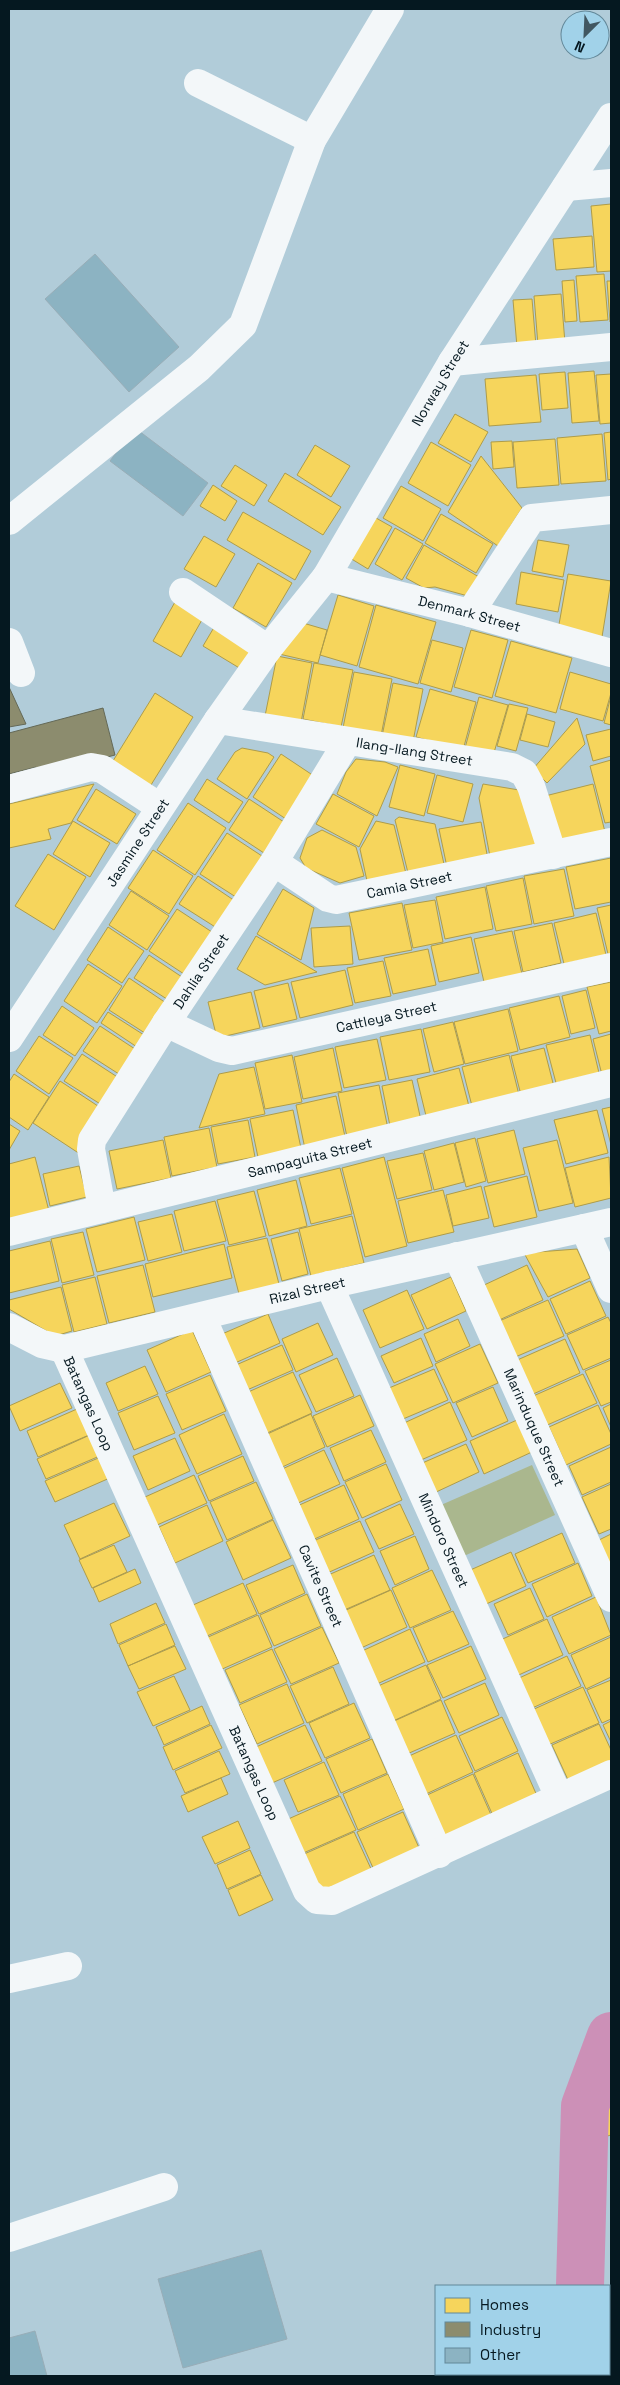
<svg xmlns="http://www.w3.org/2000/svg" width="620" height="2385" viewBox="0 0 620 2385" font-family="'Space Grotesk',sans-serif">
<style>
.green{fill:#aab78e}
.homes{fill:#f6d55c;stroke:#ae9c4a}
.industry{fill:#8c8c6e;stroke:#646957}
.lines{fill:none;stroke-linecap:round;stroke-linejoin:round}
.river{stroke:#cc90b7;stroke-width:48}
.building{fill:#8cb3c2;stroke:#98adb7}
.minor{stroke:#f3f7f9;stroke-width:28}
.labels{text-anchor:middle;stroke-width:5;stroke-linejoin:round;paint-order:stroke}
.street-label{font-size:14px;fill:#051820;stroke:#a1d2e9}
</style>
<rect width="100%" height="100%" fill="#b1ccd9"/>
<path class="green" d="M532 1465 555 1515 464 1556 441 1505Z"/>
<path class="homes" d="M611 204V271L597 272 591 206Z
M592 236 594 267 556 270 553 239Z
M604 274 608 320 580 322 576 276Z
M574 280 577 321 565 322 562 281Z
M607 281H611V322H610Z
M561 294 565 343 538 345 534 296Z
M532 299 536 346 517 347 513 300Z
M594 371 599 421 572 423 568 373Z
M565 372 568 408 542 410 539 374Z
M611 374V423L600 424 596 375Z
M536 375 541 422 489 426 485 379Z
M455 414 488 432 471 462 438 443Z
M611 432V479L608 480 604 433Z
M602 434 606 481 561 484 557 438Z
M555 439 559 485 517 488 513 442Z
M512 441 514 467 493 469 491 442Z
M431 442 471 465 448 506 408 483Z
M315 445 350 466 331 497 297 475Z
M481 456 522 508 498 546 448 512Z
M235 465 267 485 254 506 221 486Z
M285 473 341 507 323 535 268 501Z
M213 485 237 501 225 521 200 506Z
M401 486 441 509 423 541 383 518Z
M243 512 311 551 295 580 227 540Z
M369 514 392 527 368 569 345 555Z
M441 514 493 544 476 573 425 543Z
M395 528 423 544 402 580 375 564Z
M204 536 235 554 216 587 184 569Z
M538 540 569 545 563 577 532 571Z
M424 545 479 577 468 596 435 587 424 588 406 578Z
M258 563 292 583 266 627 233 608Z
M521 572 564 580 558 612 516 604Z
M568 574 611 581 602 637 558 630Z
M338 595 374 606 357 666 320 655Z
M175 602 203 618 181 657 153 641Z
M376 605 436 622 418 684 359 667Z
M303 623 327 630 318 663 279 654Z
M216 624 255 647 241 669 203 646Z
M471 630 508 640 492 698 454 687Z
M432 640 463 648 451 692 420 683Z
M511 641 572 658 556 713 495 696Z
M277 656 312 663 300 728 264 721Z
M314 663 353 670 341 727 303 719Z
M354 672 392 679 380 741 342 733Z
M570 672 611 684V693L603 721 560 709Z
M393 683 423 689 412 747 381 741Z
M430 689 476 702 463 750 416 737Z
M155 693 193 717 146 793 108 769Z
M611 696V725L604 723Z
M479 697 508 705 493 756 465 748Z
M509 704 528 708 516 751 497 746Z
M527 714 555 722 548 747 520 740Z
M577 718 585 744 547 783 533 769Z
M611 729V756L593 761 586 735Z
M242 748 268 753 274 757 247 799 217 779 235 752Z
M281 754 320 780 292 823 253 797Z
M356 759 385 762 398 767 377 816 337 794 346 772Z
M611 760V822L605 823 590 766Z
M400 765 435 774 424 816 389 807Z
M437 775 473 784 463 822 427 813Z
M207 779 243 802 229 823 194 800Z
M94 784 71 823 48 829 51 839 9 848V804Z
M483 784 519 790 537 846 491 862 479 798Z
M593 784 605 832 557 844 545 796Z
M96 789 136 814 117 844 77 820Z
M333 794 374 816 359 847 316 824Z
M249 799 287 824 267 855 229 830Z
M188 803 226 828 195 875 157 850Z
M399 817 435 824 446 873 410 881 395 820Z
M73 821 110 843 90 877 53 854Z
M376 821 394 825 408 882 369 890 360 849Z
M481 822 489 865 448 872 439 829Z
M322 830 356 847 364 876 340 883 306 868 300 858 307 838Z
M227 833 265 858 239 899 200 874Z
M153 850 193 876 169 914 128 888Z
M48 854 86 877 54 930 15 906Z
M611 858V902L575 909 566 867Z
M564 869 574 916 534 924 524 876Z
M198 876 238 903 220 930 179 904Z
M523 878 532 924 496 931 486 886Z
M485 887 493 929 445 939 436 897Z
M283 889 314 908 301 960 257 934Z
M131 891 169 916 147 950 109 925Z
M435 900 443 942 413 948 404 905Z
M402 903 412 950 359 960 349 913Z
M611 905V954H608L597 908Z
M177 909 215 934 187 976 149 951Z
M596 913 606 955 564 964 554 923Z
M552 923 561 963 523 972 514 931Z
M350 926 353 964 314 967 311 928Z
M108 927 144 951 122 983 87 960Z
M512 931 522 974 484 982 474 939Z
M256 936 317 972 265 985 237 969Z
M471 937 479 973 439 982 431 946Z
M428 949 436 985 393 994 384 958Z
M149 955 185 979 170 1001 134 978Z
M383 961 391 996 355 1003 347 968Z
M88 964 122 986 97 1023 64 1001Z
M345 970 353 1005 300 1018 291 982Z
M129 978 169 1005 148 1035 109 1010Z
M611 982V1031L599 1034 587 987Z
M288 983 297 1019 263 1027 254 991Z
M586 990 595 1028 571 1034 562 996Z
M251 992 260 1028 217 1038 208 1002Z
M559 996 570 1037 520 1050 509 1008Z
M62 1006 94 1028 75 1056 43 1035Z
M508 1009 518 1051 465 1064 454 1022Z
M108 1012 144 1035 137 1047 101 1023Z
M453 1022 464 1064 434 1072 423 1029Z
M100 1026 138 1051 122 1076 83 1051Z
M421 1029 430 1072 389 1080 380 1037Z
M611 1034V1077L603 1079 593 1039Z
M590 1035 599 1073 556 1083 546 1045Z
M39 1036 73 1058 49 1094 16 1071Z
M377 1039 386 1080 344 1088 335 1047Z
M333 1048 342 1091 303 1099 294 1057Z
M544 1048 554 1087 521 1095 511 1056Z
M82 1054 122 1080 105 1107 64 1081Z
M292 1055 302 1102 265 1109 255 1063Z
M509 1055 520 1099 473 1110 462 1067Z
M254 1067 265 1114 199 1128 219 1074Z
M459 1068 471 1114 428 1124 417 1079Z
M14 1074 49 1097 28 1130 9 1117V1082Z
M412 1080 422 1125 391 1131 382 1086Z
M60 1081 107 1112 80 1154 33 1123Z
M379 1085 388 1129 347 1137 338 1093Z
M336 1096 346 1141 305 1149 296 1105Z
M611 1107V1145L602 1109Z
M293 1110 302 1153 259 1162 250 1119Z
M597 1110 608 1153 566 1164 554 1120Z
M248 1120 255 1157 218 1164 211 1127Z
M9 1124 20 1131 9 1150Z
M209 1128 217 1167 172 1176 164 1137Z
M514 1130 525 1174 488 1183 477 1139Z
M475 1138 486 1181 466 1187 455 1143Z
M163 1140 171 1178 117 1189 109 1151Z
M557 1140 573 1203 539 1211 523 1148Z
M454 1143 464 1182 434 1190 424 1151Z
M423 1153 432 1190 397 1199 387 1161Z
M35 1157 50 1215 9 1222V1164Z
M384 1157 407 1246 365 1257 342 1168Z
M609 1157 611 1198 575 1207 565 1168Z
M79 1166 87 1197 50 1206 43 1174Z
M340 1168 352 1214 311 1224 299 1178Z
M527 1176 537 1217 494 1227 484 1187Z
M296 1180 307 1226 269 1236 257 1190Z
M481 1186 489 1218 453 1226 446 1195Z
M443 1190 454 1232 408 1243 398 1201Z
M254 1191 266 1236 229 1245 217 1200Z
M215 1201 226 1241 184 1251 174 1211Z
M172 1214 182 1252 148 1261 138 1222Z
M352 1216 364 1263 311 1276 299 1229Z
M134 1217 145 1260 97 1272 86 1229Z
M83 1232 94 1275 62 1283 51 1239Z
M298 1232 308 1274 282 1281 271 1239Z
M267 1238 279 1284 239 1294 227 1247Z
M50 1241 59 1281 9 1293V1251Z
M224 1244 232 1278 153 1297 145 1264Z
M577 1249 590 1278 548 1297 524 1253Z
M143 1265 155 1312 109 1323 97 1276Z
M527 1265 543 1300 497 1321 482 1286Z
M95 1277 107 1324 74 1332 62 1285Z
M451 1277 466 1311 427 1329 411 1295Z
M590 1281 606 1316 566 1334 550 1299Z
M61 1287 72 1331 55 1336 9 1309V1300Z
M407 1290 424 1329 380 1348 363 1310Z
M548 1300 564 1336 513 1358 497 1322Z
M268 1314 280 1343 235 1363 222 1334Z
M608 1317 611 1323V1358L583 1370 567 1335Z
M458 1319 470 1346 436 1362 424 1334Z
M318 1323 333 1355 296 1372 282 1339Z
M192 1330 211 1372 166 1392 147 1350Z
M421 1338 433 1366 394 1383 381 1356Z
M565 1339 580 1373 531 1395 515 1361Z
M480 1344 498 1383 453 1403 435 1364Z
M282 1345 293 1370 247 1390 236 1365Z
M337 1358 354 1396 316 1412 299 1375Z
M611 1360V1402L601 1406 585 1371Z
M145 1366 158 1394 118 1411 106 1383Z
M434 1369 448 1400 403 1419 389 1388Z
M293 1372 312 1413 265 1434 246 1393Z
M583 1374 597 1403 545 1426 531 1397Z
M210 1375 226 1411 182 1430 166 1394Z
M60 1383 72 1408 20 1431 9 1406Z
M493 1387 508 1421 472 1437 456 1403Z
M360 1395 374 1426 327 1447 313 1416Z
M158 1396 175 1433 134 1450 118 1413Z
M450 1402 467 1440 421 1460 404 1423Z
M611 1404V1427L603 1408Z
M598 1405 611 1434V1444L566 1465 549 1427Z
M77 1409 89 1435 38 1457 27 1431Z
M224 1414 242 1454 197 1474 179 1435Z
M311 1414 325 1447 278 1469 263 1436Z
M517 1420 532 1452 484 1474 470 1441Z
M371 1430 386 1462 344 1481 330 1448Z
M92 1434 102 1455 46 1479 37 1459Z
M175 1438 190 1471 148 1490 133 1456Z
M466 1444 479 1472 434 1493 420 1464Z
M611 1447V1482L582 1495 569 1466Z
M324 1450 340 1484 296 1504 280 1470Z
M103 1456 112 1477 55 1502 45 1481Z
M243 1456 254 1481 209 1501 198 1476Z
M386 1464 402 1500 362 1518 345 1482Z
M194 1475 207 1503 157 1525 145 1497Z
M256 1482 273 1519 227 1540 210 1502Z
M611 1484V1529L599 1534 582 1497Z
M344 1485 359 1519 310 1541 295 1507Z
M114 1503 130 1536 80 1559 64 1525Z
M400 1504 414 1534 379 1549 365 1520Z
M207 1505 223 1541 175 1563 159 1527Z
M273 1520 291 1558 243 1580 226 1542Z
M360 1521 374 1552 325 1574 311 1542Z
M562 1533 575 1563 528 1583 515 1554Z
M611 1534V1567L599 1540Z
M415 1536 429 1569 395 1585 380 1551Z
M114 1545 127 1572 92 1588 79 1560Z
M511 1552 526 1586 484 1605 468 1571Z
M374 1555 390 1590 342 1611 326 1576Z
M578 1563 592 1596 547 1617 532 1584Z
M293 1565 305 1593 259 1614 246 1585Z
M135 1569 141 1583 99 1602 93 1588Z
M432 1570 451 1610 410 1628 392 1588Z
M243 1583 257 1614 207 1636 193 1605Z
M530 1588 544 1619 508 1635 494 1604Z
M391 1590 407 1627 361 1648 344 1611Z
M307 1594 321 1626 274 1646 260 1615Z
M596 1597 611 1635 569 1654 552 1617Z
M156 1603 165 1623 118 1644 110 1624Z
M453 1611 469 1644 428 1662 413 1628Z
M258 1615 272 1647 220 1670 206 1638Z
M547 1619 563 1655 512 1678 496 1642Z
M166 1624 175 1645 128 1666 119 1645Z
M322 1627 339 1663 291 1684 274 1649Z
M410 1629 425 1662 377 1684 362 1651Z
M611 1637V1677L586 1689 571 1655Z
M175 1646 186 1669 139 1689 128 1666Z
M471 1646 486 1679 443 1698 427 1665Z
M272 1649 287 1682 240 1703 225 1670Z
M567 1656 581 1686 530 1709 517 1679Z
M426 1665 441 1699 393 1721 378 1686Z
M333 1667 349 1704 307 1723 290 1686Z
M174 1676 190 1710 153 1726 137 1692Z
M611 1680V1719L602 1723 587 1690Z
M485 1683 499 1715 459 1733 444 1701Z
M287 1684 304 1723 257 1744 239 1705Z
M583 1687 599 1723 548 1745 532 1710Z
M441 1700 455 1733 407 1754 392 1722Z
M354 1703 370 1738 325 1758 309 1723Z
M202 1706 210 1724 164 1745 156 1727Z
M502 1717 518 1751 475 1771 459 1736Z
M611 1721V1742L603 1725Z
M599 1724 611 1750V1763L569 1782 552 1745Z
M211 1725 222 1748 173 1770 163 1747Z
M305 1725 322 1761 272 1783 256 1747Z
M456 1735 473 1772 426 1794 409 1756Z
M372 1739 387 1773 341 1793 326 1759Z
M219 1751 230 1774 185 1793 175 1771Z
M518 1753 538 1798 494 1818 474 1773Z
M324 1762 339 1795 298 1812 284 1780Z
M388 1774 404 1809 358 1830 343 1794Z
M473 1774 492 1817 445 1838 425 1796Z
M221 1778 228 1794 188 1812 181 1796Z
M340 1796 356 1830 301 1854 286 1820Z
M403 1812 420 1850 374 1870 357 1832Z
M238 1821 250 1848 215 1864 202 1837Z
M354 1832 372 1871 320 1894 302 1855Z
M250 1850 261 1874 227 1889 217 1865Z
M261 1875 273 1900 239 1916 228 1890Z
M611 2091V2135L600 2138 589 2098Z"/>
<path class="industry" d="M9 687 26 724 9 727Z
M103 708 115 755 38 775 36 767 9 774V733Z"/>
<g class="lines">
<path class="river" d="M580 2286 585 2106 611 2036
M576 2376V2374"/>
</g>
<path class="building" d="M95 254 179 347 129 392 45 299Z
M135 428 208 483 183 516 110 461Z
M261 2250 287 2339 183 2368 158 2279Z
M35 2331 47 2376H9V2338Z"/>
<g class="lines">
<g class="minor">
<path d="M198 83 312 140"/>
<path d="M566 187 611 183"/>
<path d="M452 362 611 347"/>
<path d="M9 521 199 368 243 325 312 140 390 9"/>
<path id="s1" d="M326 577 470 613 611 653"/>
<path d="M183 592 268 649"/>
<path d="M470 613 532 518 611 510"/>
<path d="M9 642 21 673"/>
<path id="s2" d="M218 720 512 767 524 773 531 786 553 855"/>
<path d="M9 789 91 767 102 769 160 807"/>
<path id="s3" d="M274 862 328 898 336 900 611 842"/>
<path id="s4" d="M166 1023 219 1048 232 1051 611 967"/>
<path id="s5" d="M9 1038 218 720 268 649 326 577 452 362 611 117"/>
<path id="s6" d="M102 1209 91 1149 92 1140 166 1023 274 862 347 742"/>
<path d="M584 1228 611 1289"/>
<path id="s7" d="M9 1232 611 1083"/>
<path id="s8" d="M457 1256 611 1598"/>
<path id="s9" d="M329 1285 559 1797"/>
<path id="s10" d="M202 1317 439 1854"/>
<path id="s11" d="M9 1327 42 1344 64 1349 329 1285 611 1222"/>
<path id="s12" d="M64 1349 307 1891 317 1900 332 1901 611 1774"/>
<path d="M9 1979 68 1966"/>
<path d="M9 2238 164 2187"/>
</g>
</g>
<g class="labels">
<g class="street-label">
<text dy="5" stroke="none"><textPath href="#s5" startOffset="785">Norway Street</textPath></text>
<text dy="5" stroke="none"><textPath href="#s1" startOffset="148">Denmark Street</textPath></text>
<text dy="5" stroke="none"><textPath href="#s2" startOffset="199">Ilang-Ilang Street</textPath></text>
<text dy="5" stroke="none"><textPath href="#s5" startOffset="234">Jasmine Street</textPath></text>
<text dy="5" stroke="none"><textPath href="#s3" startOffset="148">Camia Street</textPath></text>
<text dy="5" stroke="none"><textPath href="#s6" startOffset="271">Dahlia Street</textPath></text>
<text dy="5" stroke="none"><textPath href="#s4" startOffset="230">Cattleya Street</textPath></text>
<text dy="5" stroke="none"><textPath href="#s7" startOffset="310">Sampaguita Street</textPath></text>
<text dy="5" stroke="none"><textPath href="#s11" startOffset="310">Rizal Street</textPath></text>
<text dy="5" stroke="none"><textPath href="#s12" startOffset="60">Batangas Loop</textPath></text>
<text dy="5" stroke="none"><textPath href="#s8" startOffset="188">Marinduque Street</textPath></text>
<text dy="5" stroke="none"><textPath href="#s9" startOffset="280">Mindoro Street</textPath></text>
<text dy="5" stroke="none"><textPath href="#s10" startOffset="294">Cavite Street</textPath></text>
<text dy="5" stroke="none"><textPath href="#s12" startOffset="465">Batangas Loop</textPath></text>
</g>
</g>
<rect width="620" height="2385" fill="none" stroke="#051820" stroke-width="20"/>
<rect x="435" y="2285" width="175" height="90" fill="#a1d2e9" stroke="#638899"/>
<rect x="445" y="2298" width="25" height="15" fill="#f6d55c" stroke="#638899"/>
<text x="480" y="2310" font-size="15" fill="#051820">Homes</text>
<rect x="445" y="2322" width="25" height="15" fill="#8c8c6e" stroke="#638899"/>
<text x="480" y="2335" font-size="15" fill="#051820">Industry</text>
<rect x="445" y="2348" width="25" height="15" fill="#8cb3c2" stroke="#638899"/>
<text x="480" y="2360" font-size="15" fill="#051820">Other</text>
<g transform="translate(585 35) rotate(204)"><circle r="24" fill="#a1d2e9" stroke="#638899"/>
<path d="M0-4L9 19L0 12L-9 19Z" fill="#415761"/>
<text y="-8" font-size="14" font-weight="bold" text-anchor="middle" fill="#051820">N</text>
</g>
</svg>
